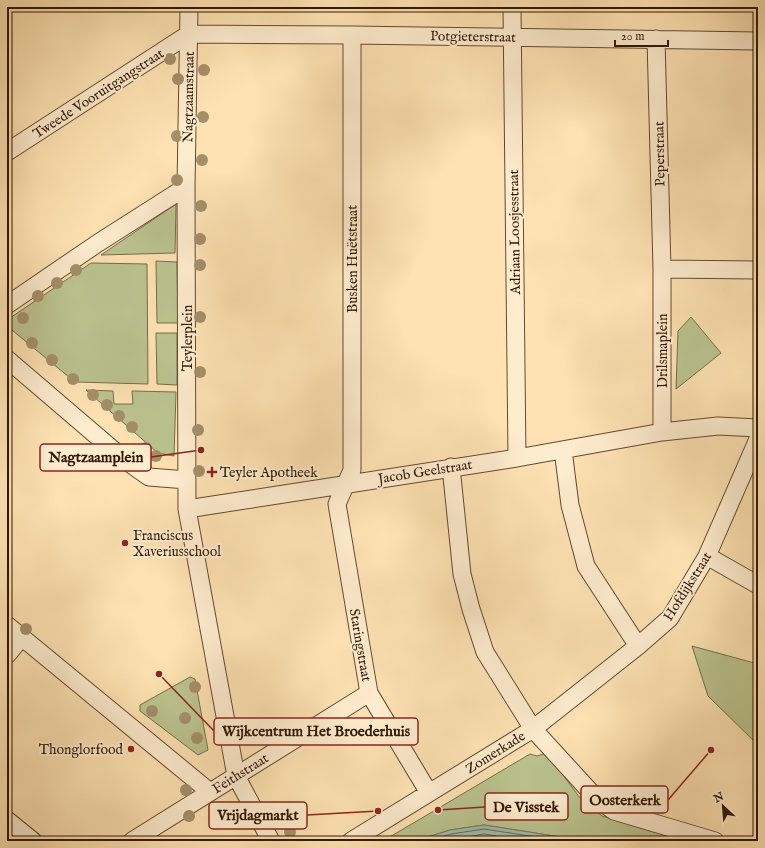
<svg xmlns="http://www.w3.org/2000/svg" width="765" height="848" viewBox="0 0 765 848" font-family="'IM FELL English',serif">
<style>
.green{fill:#bbc490;stroke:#766e4a}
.water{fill:#a0beab;stroke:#747b68}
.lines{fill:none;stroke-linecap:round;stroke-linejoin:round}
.shore{stroke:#696a57;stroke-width:1}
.minor-casing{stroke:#654a2f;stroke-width:19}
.minor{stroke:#feecce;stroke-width:17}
.tree{fill:#a48f69}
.poi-dot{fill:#8f2418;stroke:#feecce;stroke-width:1.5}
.labels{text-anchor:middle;stroke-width:4;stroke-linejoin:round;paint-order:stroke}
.street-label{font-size:14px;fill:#321703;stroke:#feecce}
.poi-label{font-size:14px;fill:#321703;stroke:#feecce;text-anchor:start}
.leader{fill:none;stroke:#8f2418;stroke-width:1.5}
.callout-dot{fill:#8f2418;stroke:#feecce;stroke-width:1.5}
.callout{fill:#feecce;stroke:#8f2418;stroke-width:1.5}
.callout-label{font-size:15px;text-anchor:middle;font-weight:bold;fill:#321703}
</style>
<rect width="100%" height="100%" fill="#fee2b3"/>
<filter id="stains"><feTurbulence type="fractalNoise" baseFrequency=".005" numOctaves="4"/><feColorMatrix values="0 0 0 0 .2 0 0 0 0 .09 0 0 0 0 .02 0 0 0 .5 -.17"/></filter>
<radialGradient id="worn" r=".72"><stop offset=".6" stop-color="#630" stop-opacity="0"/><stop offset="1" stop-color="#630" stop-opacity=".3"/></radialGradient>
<path class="green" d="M176 204 175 253 101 255Z
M156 261 177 262 178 323H157Z
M91 263 147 264 148 384 75 382 7 326V320Z
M691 317 721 353 676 389 678 331Z
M156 333H177V385L157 384Z
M86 390 113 391 114 404H133L132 391 176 392 174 456 158 453Z
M692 646 758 664V745L708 696Z
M190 677 195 679 208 750 198 755 140 711V705Z
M547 753 580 798 602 816 689 841H586L484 825 450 830 415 841H383L530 754 537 756Z"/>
<path class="water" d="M484 825 580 840 586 841H415L450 830Z"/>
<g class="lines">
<path class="shore" d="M429 841 451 834 484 829 563 841
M446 841 484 834 529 841"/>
<g class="minor-casing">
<path id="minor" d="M189 7 186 187 187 509 236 776 271 841
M512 7 517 458
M352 35V470L337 504 369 693 429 793
M656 39 662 269
M7 152 189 34 352 35 758 41
M7 305 98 243 186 187
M7 359 125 460 149 477 187 480
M662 432V269L758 270
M563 450 570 505 586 566 638 646
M451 467 462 574 471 609 485 652 533 729 598 800 614 811 715 841
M187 509 517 458 662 432 718 426 758 428
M707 556 758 585
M7 625 210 792
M7 655 22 637
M7 820 33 841
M132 841 369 693
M351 841 533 729 638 646 670 618 707 556 758 439"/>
</g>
<use href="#minor" class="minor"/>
</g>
<g class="tree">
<circle cx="170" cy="59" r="6"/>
<circle cx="204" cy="70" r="6"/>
<circle cx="178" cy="79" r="6"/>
<circle cx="203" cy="117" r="6"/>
<circle cx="177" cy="136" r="6"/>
<circle cx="202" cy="160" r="6"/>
<circle cx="177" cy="180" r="6"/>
<circle cx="201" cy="206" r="6"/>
<circle cx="200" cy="239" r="6"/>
<circle cx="200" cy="265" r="6"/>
<circle cx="76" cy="270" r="6"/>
<circle cx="57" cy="283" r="6"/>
<circle cx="38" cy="296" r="6"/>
<circle cx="200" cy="317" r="6"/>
<circle cx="23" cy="318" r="6"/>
<circle cx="32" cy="343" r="6"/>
<circle cx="52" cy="360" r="6"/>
<circle cx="200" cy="372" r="6"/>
<circle cx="73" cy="379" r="6"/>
<circle cx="93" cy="395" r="6"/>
<circle cx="107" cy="405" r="6"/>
<circle cx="119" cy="416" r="6"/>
<circle cx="132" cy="427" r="6"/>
<circle cx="198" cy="430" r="6"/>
<circle cx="146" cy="448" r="6"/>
<circle cx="156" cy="456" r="6"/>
<circle cx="199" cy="471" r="6"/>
<circle cx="26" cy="629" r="6"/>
<circle cx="195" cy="687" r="6"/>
<circle cx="152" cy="711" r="6"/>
<circle cx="185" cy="718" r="6"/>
<circle cx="197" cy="738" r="6"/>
<circle cx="186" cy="790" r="6"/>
<circle cx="189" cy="816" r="6"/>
<circle cx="290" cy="832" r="6"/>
</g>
<g class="poi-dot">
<path d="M210 466h4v4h4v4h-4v4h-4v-4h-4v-4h4z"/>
<circle cx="125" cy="543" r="4"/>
<circle cx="131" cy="749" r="4"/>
</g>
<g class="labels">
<g class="street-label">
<text transform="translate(473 36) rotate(1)" y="5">Potgieterstraat</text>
<text transform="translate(98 93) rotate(-33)" y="5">Tweede Vooruitgangstraat</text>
<text transform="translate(188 97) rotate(-89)" y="5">Nagtzaamstraat</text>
<text transform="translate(659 154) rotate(-91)" y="5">Peperstraat</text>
<text transform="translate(514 232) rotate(-91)" y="5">Adriaan Loosjesstraat</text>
<text transform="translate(352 259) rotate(-90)" y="5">Busken Huëtstraat</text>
<text transform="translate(187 338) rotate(-90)" y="5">Teylerplein</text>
<text transform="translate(662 351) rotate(-90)" y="5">Drilsmaplein</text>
<text transform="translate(425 471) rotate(-9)" y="5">Jacob Geelstraat</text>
<text transform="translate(687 586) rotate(-58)" y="5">Hofdijkstraat</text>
<text transform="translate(361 645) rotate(80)" y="5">Staringstraat</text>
<text transform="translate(495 752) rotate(-32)" y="5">Zomerkade</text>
<text transform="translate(240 773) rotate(-32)" y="5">Feithstraat</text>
</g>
<g class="poi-label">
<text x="220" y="477">Teyler Apotheek</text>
<text x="133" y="540">Franciscus<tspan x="133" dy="16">Xaveriusschool</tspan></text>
<text x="123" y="754" text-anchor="end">Thonglorfood</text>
</g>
</g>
<path class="leader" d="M201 450L151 457M159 674L214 731M711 750L668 800M438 810L485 807M378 811L307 815"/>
<g class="callout-dot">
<circle cx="201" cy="450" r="4"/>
<circle cx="159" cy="674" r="4"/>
<circle cx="711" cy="750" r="4"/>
<circle cx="438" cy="810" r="4"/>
<circle cx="378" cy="811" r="4"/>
</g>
<g class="callout">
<rect x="40" y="444" width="111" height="27" rx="4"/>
<rect x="214" y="718" width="204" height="27" rx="4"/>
<rect x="581" y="786" width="87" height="27" rx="4"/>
<rect x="485" y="793" width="83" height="27" rx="4"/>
<rect x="209" y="802" width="98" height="27" rx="4"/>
</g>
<g class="callout-label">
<text x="96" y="462">Nagtzaamplein</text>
<text x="316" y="736">Wijkcentrum Het Broederhuis</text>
<text x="625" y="805">Oosterkerk</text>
<text x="526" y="812">De Visstek</text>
<text x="258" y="820">Vrijdagmarkt</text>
</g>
<rect width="765" height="848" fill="none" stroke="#fee2b3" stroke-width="24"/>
<rect x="8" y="8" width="749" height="832" fill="none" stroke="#321703" stroke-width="2"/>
<rect x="12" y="12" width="741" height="824" fill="none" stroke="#321703"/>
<g transform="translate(723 806) rotate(334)" stroke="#feecce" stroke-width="3" paint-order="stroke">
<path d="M0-3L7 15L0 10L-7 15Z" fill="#321703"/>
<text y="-6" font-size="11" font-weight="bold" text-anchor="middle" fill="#321703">N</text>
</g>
<path d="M615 40v6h53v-6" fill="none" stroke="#321703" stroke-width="2"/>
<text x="621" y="40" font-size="12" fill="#321703" stroke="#feecce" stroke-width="3" paint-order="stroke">20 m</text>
<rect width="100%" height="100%" filter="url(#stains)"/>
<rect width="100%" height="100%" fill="url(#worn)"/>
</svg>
